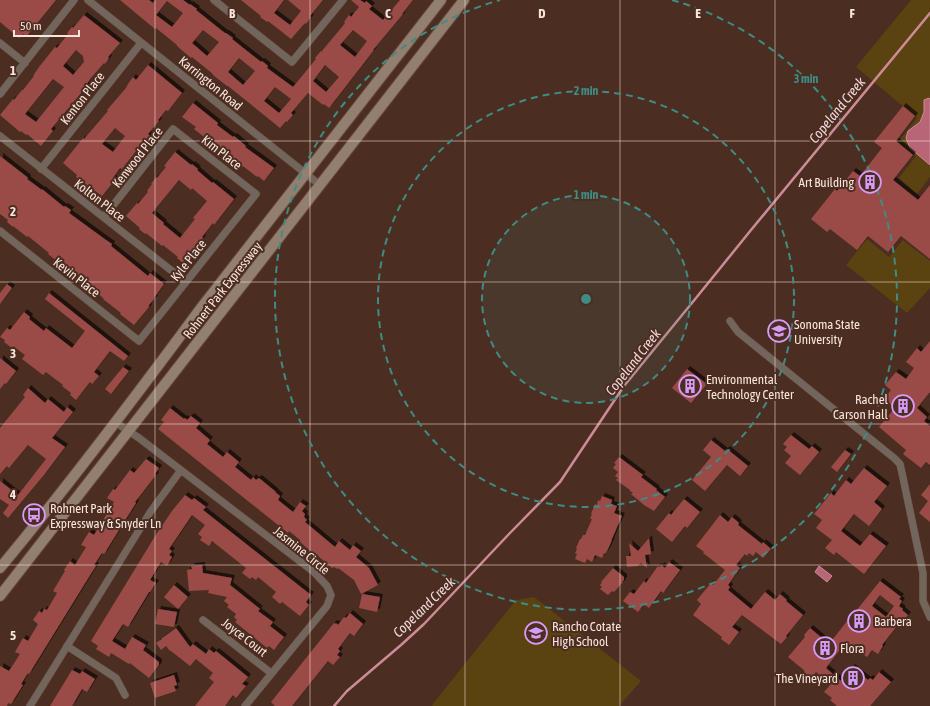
<svg xmlns="http://www.w3.org/2000/svg" width="930" height="706" viewBox="0 0 930 706" font-family="'Asap Condensed',sans-serif">
<style>
.green{fill:#5b4211}
.water{fill:#b86577;stroke:#cc8b96}
.lines{fill:none;stroke-linecap:round;stroke-linejoin:round}
.stream{stroke:#cc8b96;stroke-width:2.5}
.building{fill:#9a4b46;fill-rule:evenodd;filter:url(#shadow)}
.street-casing{stroke:#684a3f;stroke-width:8}
.secondary-casing{stroke:#684a3f;stroke-width:12}
.street{stroke:#72655b;stroke-width:7}
.secondary{stroke:#937f6f;stroke-width:10}
.grid{fill:none;stroke:#fae5dd;stroke-width:1;stroke-opacity:0.55}
.ring{fill:none;stroke:#3e8c84;stroke-width:2;stroke-dasharray:7 5}
.labels{text-anchor:middle;stroke-width:4;stroke-linejoin:round;paint-order:stroke}
.street-label{font-size:13px;fill:#fae5dd;stroke:#4c2d21}
.poi-label{font-size:13px;fill:#fae5dd;stroke:#4c2d21;text-anchor:start}
.water-label{font-size:14px;font-style:italic;fill:#f1d9dc;stroke:#4c2d21}
.grid-label{font-size:13px;text-anchor:middle;font-weight:bold;fill:#fae5dd;stroke:#4c2d21;stroke-width:4;stroke-linejoin:round;paint-order:stroke}
.centre{fill:#3e8c84;stroke:#4c2d21;stroke-width:2}
.ring-label{font-size:12px;text-anchor:middle;font-weight:bold;fill:#3e8c84;stroke:#4c2d21;stroke-width:4;stroke-linejoin:round;paint-order:stroke}
</style>
<defs>
<filter id="shadow"><feDropShadow dx="3" dy="-3" stdDeviation="0" flood-color="#0009"/></filter>
</defs>
<rect width="100%" height="100%" fill="#4c2d21"/>
<path class="green" d="M911 0H930V177L917 194 899 178 916 156 899 141 917 118 856 67Z
M867 239 889 257 903 240 930 261V288L907 313 846 265Z
M534 597 641 681 619 706H433L432 705 516 600Z"/>
<path class="water" d="M929 98 930 99V165L910 148 906 138 908 131 920 122 924 112V100Z
M819 566 832 576 827 582 815 572Z"/>
<g class="lines">
<path class="stream" d="M334 706 347 691 401 645 424 624 509 534 560 482 624 386 696 298 751 230 930 13"/>
</g>
<path class="building" d="M0 0H56L26 37 23 34 19 38 0 22Z
M120 0H149L153 3 155 0H183L190 5V4L197 9 196 10 221 30 225 33H226L233 38 232 39 242 47 261 62 262 61 268 66 267 68 293 87 316 59 315 58 321 51V52L342 27 345 23 344 22 349 15 351 17 359 7 351 0H360L365 3 366 1 372 6 369 9 383 20 400 0H413L402 14H403L373 50H374L329 108 324 104 323 105 308 93 291 113 293 115 287 122 286 121 280 128 228 86H227L213 75V74L192 57 191 58 177 46V45L156 28 155 29ZM167 1 183 13 172 27 156 15ZM203 30 219 42 207 56 192 43ZM353 30 367 41 355 57 340 45ZM239 58 255 71 243 85 228 72ZM325 65 339 77 326 92 313 81ZM275 87 291 99 279 113 264 101Z
M241 0H284L274 13 290 25 301 11 288 0H323L310 16 311 17 306 24 305 23 291 39 268 21 267 22 260 17 261 16Z
M84 15 120 43 108 57 109 58 105 64 104 63 91 78 86 85 87 86 51 129 53 131 41 146 27 134 26 135 21 131 20 132 0 115 13 99 14 100 22 90H23L34 76H33L39 67 55 47 57 48 68 34 67 33 72 27 73 28ZM76 50 83 56 84 62 73 75 63 66ZM53 79 64 87 36 122 25 114Z
M148 65 182 93 168 111 166 110 158 120 159 121 148 134 150 136 145 142 144 141 122 169 120 168 113 178 115 180 102 196 76 177 77 175 63 163 83 138 84 139 108 111 107 110 126 88 128 84 133 77 136 80ZM115 128 125 136 113 152 102 144Z
M193 103 218 123 217 125 233 137 234 136 246 146 245 147 274 168 264 181 258 176 257 177 243 166 242 167 194 129 196 127 182 117Z
M903 106 915 116 896 141 913 155 893 180 918 200 930 185V259L901 236 888 252 868 236 857 250 830 229 827 232 811 219 835 189 837 191 853 171 860 176 882 148 874 142Z
M175 152 191 165 192 164 198 169 197 170 212 183 213 182 234 199 214 225 213 223 202 237 203 238 183 263 177 258 178 257 163 245 162 246 146 233 145 234 139 229 140 228 126 216 137 203 138 204 148 192 147 191 152 184H151L156 177 157 178 166 167 164 166ZM179 180 191 190 192 188 207 201 193 218 195 219 180 238 163 224 164 223 152 213Z
M0 156 27 177 28 178 27 179 42 190V189L64 207 65 206 71 210 69 213 106 240 112 244 111 246 148 276 150 273 164 284 154 298H155L149 305V307L134 325 120 314 121 313 103 299H104L90 286 69 269 67 272 61 266 62 265 48 254 49 253 28 236 27 237 13 226V227L7 222 8 220 0 214Z
M7 284 12 288 0 304V293Z
M49 293 128 356 124 361 110 351 94 372 99 376 92 384 90 382 76 400 70 395 71 393 62 386 63 385 46 372 43 375 22 359 25 355 13 346 12 348 4 342 5 340 0 337 7 328 10 330 24 312 30 317 29 319 44 331 46 328 72 348 85 331 45 299Z
M930 341V392L917 408 927 417 924 421 930 426V465L926 462 921 468 903 454 906 450 879 427 895 408 884 399 891 390 885 385 896 372 906 379 914 368 906 362 917 348 921 352Z
M0 358 16 371 6 384 5 383 0 389Z
M123 367 129 371 111 394 105 389Z
M687 369 707 384 691 403 672 388Z
M28 388 45 403 48 399 64 412 67 407 73 412 52 438 65 447 44 475 8 518 3 513 9 505 0 499V481L18 495 46 459 28 445 9 468 7 466 0 474V428L25 397 23 395Z
M170 408 184 419 185 418 187 420 191 416 200 423 196 428 210 440 207 444 223 457 227 452 239 462 235 467 251 480 253 477 256 480 259 478 276 492H275L280 496 278 500 293 512 300 502 306 506 302 511 305 514 304 517 307 520 305 522 335 547 339 541 350 550 353 545 361 551 356 557 369 568 378 585 361 594 354 580 338 568 337 569 334 567 332 568 317 555 316 556 299 541 300 540 289 531 288 533 158 429 164 422 161 420Z
M791 435 809 449 812 446 819 452 800 475 785 463 791 456 784 450 787 447 783 444Z
M711 440 725 451 727 449 748 466 740 476 727 465 705 491 692 480 711 457 703 450Z
M845 450 851 454 837 472 831 467Z
M619 457 643 475 641 477 657 489 656 490 665 497 654 511 644 505 631 494 633 493 630 491V490L616 480 618 478 615 476 618 472 613 468 616 464 614 463Z
M146 459 159 468 155 474 156 475 135 502 136 503 104 554 102 553 94 565 96 566 92 572 29 674 28 673 21 684 23 685 11 704 8 703 7 706H0V666L9 671 20 654 15 652 23 638 28 641 38 624 33 620 39 611 42 613 44 609 47 610 57 593 53 591 65 571 64 570 70 561 75 565 86 547 81 545 89 532 94 535 114 502 107 498 113 489 115 490 130 470 134 473Z
M864 468 887 486 874 502 882 509 869 526 854 514 841 531 860 546 870 534 886 546 864 574 836 552 834 555 825 548 832 540 816 528 822 520 814 514 831 493 834 496 846 480 851 484Z
M930 484V522L919 513 928 501 921 495Z
M185 495 192 500 194 498 206 507 203 510 311 595 306 602 309 605 300 616 282 602 280 604 272 597 276 592 258 577 256 580 252 577 250 579 242 573 246 568 212 541 209 546 200 540 202 537 198 534 205 525 192 515 169 549 172 551 169 555 172 557 167 566 161 562 150 580 156 583 150 592H149L128 627 123 624 112 641 125 649 132 637 146 645 143 650 159 662V665L149 678 130 663 129 664 111 653 109 657 96 649 98 646 91 641 157 533 172 511Z
M602 496 612 500 611 504 617 506 614 513 622 516 611 541 612 540 608 549 605 554 604 553 602 558 595 555 592 562 587 559 585 563 575 559 577 554 575 553 577 549 576 548 580 539H581L583 535H585L592 519H590L592 514H591L595 504 597 505 598 500 600 501Z
M684 499 700 512 687 528 685 526 672 542 656 529 669 513 671 515Z
M720 515 728 522 732 517 739 523 738 525 762 544 763 542 771 549 763 558 756 552 753 556 749 553 747 556 745 554 736 565 740 568 728 585 730 587 728 590 751 609 765 592 775 600 780 594 787 600 786 601 803 615 786 636 787 637 781 644 742 615 732 627 739 632 729 645 721 639 722 637 693 615 701 604 697 600 711 583 713 585 725 570 703 553 704 552 696 546Z
M649 538 651 554 645 555 647 568 641 563 638 566 627 567 626 556H631L629 543 638 551Z
M669 562 680 570 663 593 661 591 649 608 644 604 638 612 623 601 630 592 634 594 644 581 646 583 658 566 660 567 661 565 665 568Z
M202 565 203 573 232 578 230 585 260 609 258 611 273 622 270 626 284 637 274 650 269 646 267 648 235 622 237 620 234 617 236 614 227 607 229 605 224 601 227 597 208 593 209 590 189 591 187 570 192 569 191 566Z
M613 568 624 577V580L622 582H623L614 592 612 591 608 595 600 589 602 587 600 585 602 582H601Z
M880 581 901 597 899 599 902 601 899 606 903 609 902 610 908 615 902 622 901 621 882 645 883 646 878 654 872 650 867 657 846 642 826 668 841 681 852 667 868 680 870 678 873 680 879 672 891 682 870 706H837L830 700 832 698 824 692 831 684 816 672 811 679 804 672 805 671 788 657 805 637 804 635 810 628 829 644 855 611H856ZM880 595 894 606 886 617 872 606Z
M174 585 188 597 178 609 164 597Z
M362 594 380 597 377 612 359 608Z
M158 609 177 612 174 627 155 624Z
M350 613 363 624 354 636 350 633 338 649 340 651 337 655 340 657 333 665 328 661 292 706H275L271 702 334 623 335 624 336 623 338 625 344 617 346 618Z
M176 628 190 647 193 644 206 654 209 649 214 653 216 651 248 677 242 684 246 686 236 698 233 695 225 706H195L214 682 209 678 213 673 196 659 190 666 171 651H170L166 646 161 650 156 643 162 639H161Z
M72 670 80 674 82 671 95 679 87 692 82 689 72 706H50Z
M174 675 177 685 174 686 176 691 155 698 150 683Z"/>
<g class="lines">
<g class="street-casing">
<path id="street" d="M88 0 320 185
M214 0 292 62 343 0
M0 43 25 63
M0 94 74 0
M0 136 186 282
M41 169 141 43
M0 231 139 341 256 194 173 129 104 217
M730 321 738 332 894 458 900 464 902 473 923 573V601L930 617
M121 426 139 438 314 572 327 586 331 595 327 606 245 706
M203 620 271 673
M67 646 116 678 125 695
M30 706 151 511 181 470"/>
</g>
<g class="secondary-casing">
<path id="secondary" d="M0 568C70 484 136 396 201 308L441 0
M0 596 464 0"/>
</g>
<use href="#street" class="street"/>
<use href="#secondary" class="secondary"/>
</g>
<path class="grid" d="M155 0V706M310 0V706M465 0V706M620 0V706M775 0V706M0 141H930M0 282H930M0 424H930M0 565H930"/>
<circle cx="586" cy="299" r="104" fill="#3e8c84" fill-opacity=".12"/>
<g class="ring">
<circle cx="586" cy="299" r="104"/>
<circle cx="586" cy="299" r="208"/>
<path d="M672 0A311 311 0 1 1 500 0"/>
</g>
<defs>
<g id="building-ring" transform="scale(1.15)"><circle r="9.5" fill="#4c2d21" stroke="#d79bf9" stroke-width="1.5"/><path d="M-4-6H4V6H1V3H-1V6H-4ZM-2.5-4.3h1.7v1.8h-1.7ZM.8-4.3h1.7v1.8H.8ZM-2.5-1h1.7V.8h-1.7ZM.8-1h1.7V.8H.8Z" fill="#d79bf9"/></g>
<g id="university-ring" transform="scale(1.15)"><circle r="9.5" fill="#4c2d21" stroke="#d79bf9" stroke-width="1.5"/><path d="M0-5L7-2L0 1L-7-2ZM-4 1L0 2.5L4 1V4Q0 6-4 4Z" fill="#d79bf9"/></g>
<g id="bus-ring" transform="scale(1.15)"><circle r="9.5" fill="#4c2d21" stroke="#d79bf9" stroke-width="1.5"/><path d="M-5-6H5V4H4V6H2V4H-2V6H-4V4H-5ZM-3.5-4V0h7V-4ZM-3.5 1.2v1.5H-2V1.2ZM2 1.2v1.5H3.5V1.2Z" fill="#d79bf9"/></g>
<g id="school-ring" transform="scale(1.15)"><circle r="9.5" fill="#4c2d21" stroke="#d79bf9" stroke-width="1.5"/><path d="M0-5L7-2L0 1L-7-2ZM-4 1L0 2.5L4 1V4Q0 6-4 4Z" fill="#d79bf9"/></g>
</defs>
<g fill-rule="evenodd">
<use href="#building-ring" x="870" y="182"/>
<use href="#university-ring" x="779" y="331"/>
<use href="#building-ring" x="690" y="386"/>
<use href="#building-ring" x="903" y="406"/>
<use href="#bus-ring" x="34" y="515"/>
<use href="#building-ring" x="859" y="621"/>
<use href="#school-ring" x="536" y="633"/>
<use href="#building-ring" x="825" y="648"/>
<use href="#building-ring" x="853" y="678"/>
</g>
<g class="labels">
<g class="street-label">
<text transform="translate(211 83) rotate(39)" y="5">Karrington Road</text>
<text transform="translate(82 98) rotate(-52)" y="5">Kenton Place</text>
<text transform="translate(222 152) rotate(38)" y="5">Kim Place</text>
<text transform="translate(137 157) rotate(-52)" y="5">Kenwood Place</text>
<text transform="translate(100 200) rotate(38)" y="5">Kolton Place</text>
<text transform="translate(188 260) rotate(-52)" y="5">Kyle Place</text>
<text transform="translate(77 277) rotate(38)" y="5">Kevin Place</text>
<text transform="translate(222 290) rotate(-52)" y="5">Rohnert Park Expressway</text>
<text transform="translate(302 550) rotate(39)" y="5">Jasmine Circle</text>
<text transform="translate(245 637) rotate(38)" y="5">Joyce Court</text>
</g>
<g class="poi-label">
<text x="854" y="187" text-anchor="end">Art Building</text>
<text x="794" y="329">Sonoma State<tspan x="794" dy="15">University</tspan></text>
<text x="706" y="384">Environmental<tspan x="706" dy="15">Technology Center</tspan></text>
<text x="888" y="404" text-anchor="end">Rachel<tspan x="888" dy="15">Carson Hall</tspan></text>
<text x="50" y="513">Rohnert Park<tspan x="50" dy="15">Expressway &amp; Snyder Ln</tspan></text>
<text x="874" y="626">Barbera</text>
<text x="552" y="631">Rancho Cotate<tspan x="552" dy="15">High School</tspan></text>
<text x="840" y="653">Flora</text>
<text x="838" y="683" text-anchor="end">The Vineyard</text>
</g>
<g class="water-label">
<text transform="translate(837 110) rotate(-51)" y="5">Copeland Creek</text>
<text transform="translate(633 362) rotate(-52)" y="5">Copeland Creek</text>
<text transform="translate(424 607) rotate(-44)" y="5">Copeland Creek</text>
</g>
</g>
<g class="grid-label">
<text x="232" y="18">B</text>
<text x="388" y="18">C</text>
<text x="542" y="18">D</text>
<text x="698" y="18">E</text>
<text x="852" y="18">F</text>
<text x="13" y="75">1</text>
<text x="13" y="216">2</text>
<text x="13" y="358">3</text>
<text x="13" y="499">4</text>
<text x="13" y="640">5</text>
</g>
<circle cx="586" cy="299" r="6" class="centre"/>
<g class="ring-label">
<text x="806" y="83">3 min</text>
<text x="586" y="95">2 min</text>
<text x="586" y="199">1 min</text>
</g>
<path d="M14 30v6h65v-6" fill="none" stroke="#fae5dd" stroke-width="2"/>
<text x="20" y="30" font-size="12" fill="#fae5dd" stroke="#4c2d21" stroke-width="3" paint-order="stroke">50 m</text>
</svg>
